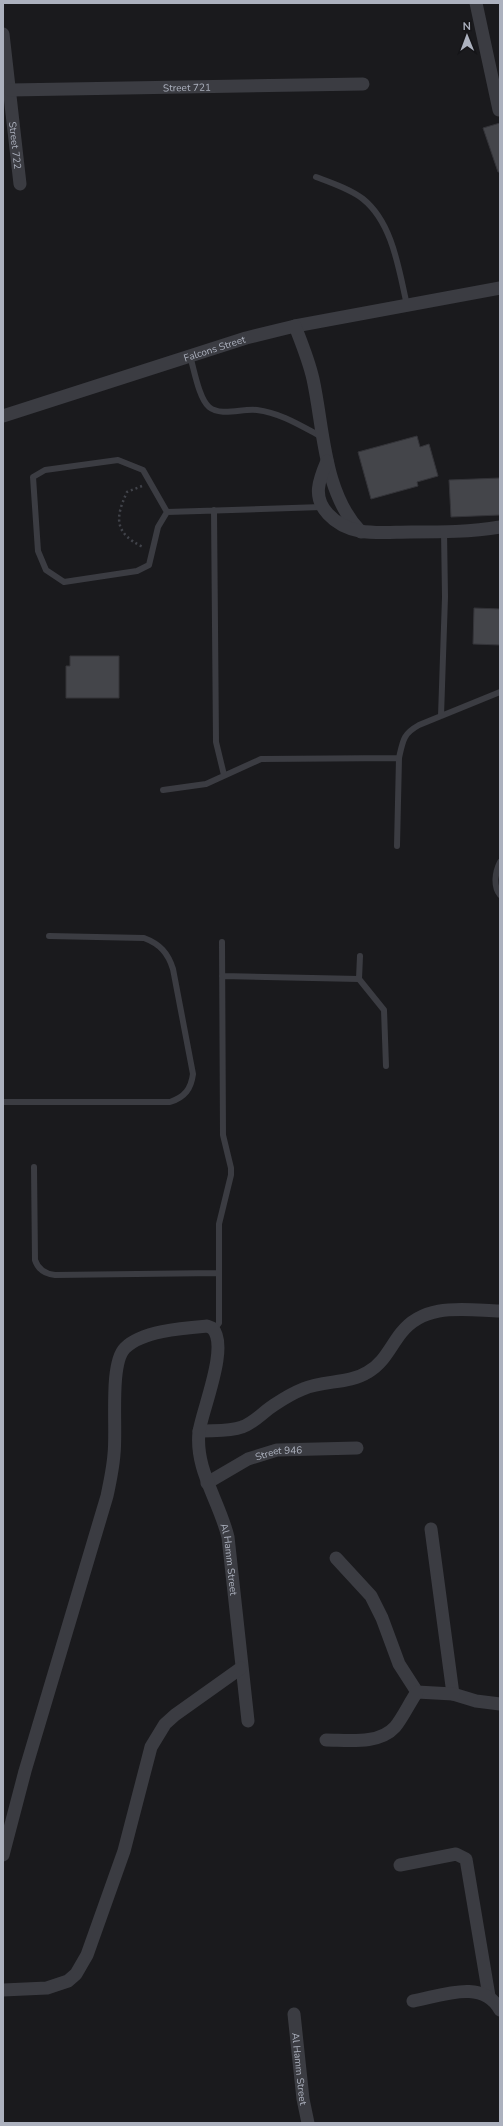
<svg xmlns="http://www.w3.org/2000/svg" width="503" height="2126" viewBox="0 0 503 2126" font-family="'Nunito Sans',sans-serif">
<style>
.building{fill:#44454a;stroke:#343439}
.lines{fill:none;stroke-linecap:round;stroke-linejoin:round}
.path{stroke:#41434a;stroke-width:2.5;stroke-dasharray:2 3;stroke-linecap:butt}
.lane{stroke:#3b3c42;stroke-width:6}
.street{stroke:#3b3c42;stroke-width:13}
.labels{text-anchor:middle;stroke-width:4;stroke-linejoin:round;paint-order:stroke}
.street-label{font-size:10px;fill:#acb1be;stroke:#151518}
</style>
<rect width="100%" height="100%" fill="#1a1a1d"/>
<path class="building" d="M500 123V172H498L483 128Z
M417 436 420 447 429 444 438 476 417 482 418 486 371 499 358 452Z
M500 478V515L451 517 449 480Z
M474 608 500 609V645L473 644Z
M70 656H119V698H66V666H70Z"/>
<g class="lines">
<path class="path" d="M142 486 127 492C115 518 114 533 143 547"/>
<path class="lane" d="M316 177C332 183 350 189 363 199 393 223 399 271 407 305
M190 356C194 369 199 399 209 407 221 417 243 408 257 410 281 413 301 426 322 437
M214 510 216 742 224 775
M167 512 143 470 118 460 45 470 33 477 38 551 46 570 64 582 137 571 149 565 158 527 167 512 322 507
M441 716 445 597 444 531
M399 758C403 740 403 734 419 725L500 692
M163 790 206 784 261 759 399 758 397 846
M500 862C495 872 493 886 500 895
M360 956 359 979 384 1010 386 1066
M222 976 359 979
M3 1102H170C185 1097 191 1089 193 1074L173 969C168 953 160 944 144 938L49 936
M34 1167 35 1260C38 1269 44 1274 55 1275L218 1273
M214 1330 219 1323V1224L231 1175V1168L223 1135 222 942"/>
<g class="street">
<path d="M476 3 499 110"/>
<path id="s1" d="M3 34 20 184"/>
<path id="s2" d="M10 90 363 84"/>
<path d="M295 326 500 288"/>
<path id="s3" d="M3 416 246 338 295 326C302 344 309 361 313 379 324 429 323 493 361 532"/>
<path d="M327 461C319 480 312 497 328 514 350 538 382 532 411 532 441 532 471 532 500 527"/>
<path d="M199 1431C213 1430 229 1432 242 1427 254 1423 263 1412 274 1405 283 1399 293 1393 303 1389 324 1380 349 1384 368 1372 384 1363 390 1347 401 1333 425 1302 465 1310 500 1311"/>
<path id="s4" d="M207 1483 248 1459 277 1450 357 1448"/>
<path d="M431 1529 453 1694 476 1701 500 1704"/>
<path d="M336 1558 371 1596 382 1618 399 1664 417 1692 453 1694"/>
<path d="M326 1740C347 1740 379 1745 395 1727 402 1719 410 1702 417 1692"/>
<path id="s5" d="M3 1855 25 1771 107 1496C110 1482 113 1468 114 1454 117 1429 109 1364 125 1348 142 1331 183 1328 207 1326L212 1328C230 1345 202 1410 199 1432 195 1470 219 1500 228 1537L248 1721"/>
<path d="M400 1865 456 1854 466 1859 489 1996"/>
<path d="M3 1990 47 1988 68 1981 76 1974 87 1955 124 1851 151 1747 165 1724 175 1715 241 1668"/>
<path d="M413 2001C441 1996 483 1978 500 2010"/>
<path id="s6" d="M294 2014 303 2099 308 2123"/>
</g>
</g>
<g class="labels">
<g class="street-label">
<text dy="4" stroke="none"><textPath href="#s2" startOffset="177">Street 721</textPath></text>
<text dy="4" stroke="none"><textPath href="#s1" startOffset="112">Street 722</textPath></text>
<text dy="4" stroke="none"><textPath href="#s3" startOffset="222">Falcons Street</textPath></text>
<text dy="4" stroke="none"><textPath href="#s4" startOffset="79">Street 946</textPath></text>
<text dy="4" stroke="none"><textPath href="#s5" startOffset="856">Al Hamm Street</textPath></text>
<text dy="4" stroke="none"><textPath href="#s6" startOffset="55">Al Hamm Street</textPath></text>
</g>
</g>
<rect width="503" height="2126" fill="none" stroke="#acb1be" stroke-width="8"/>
<g transform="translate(467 36) rotate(359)" stroke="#151518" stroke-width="3" paint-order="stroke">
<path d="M0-3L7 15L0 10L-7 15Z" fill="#acb1be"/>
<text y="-6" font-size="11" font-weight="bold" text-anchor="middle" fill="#acb1be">N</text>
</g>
</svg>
